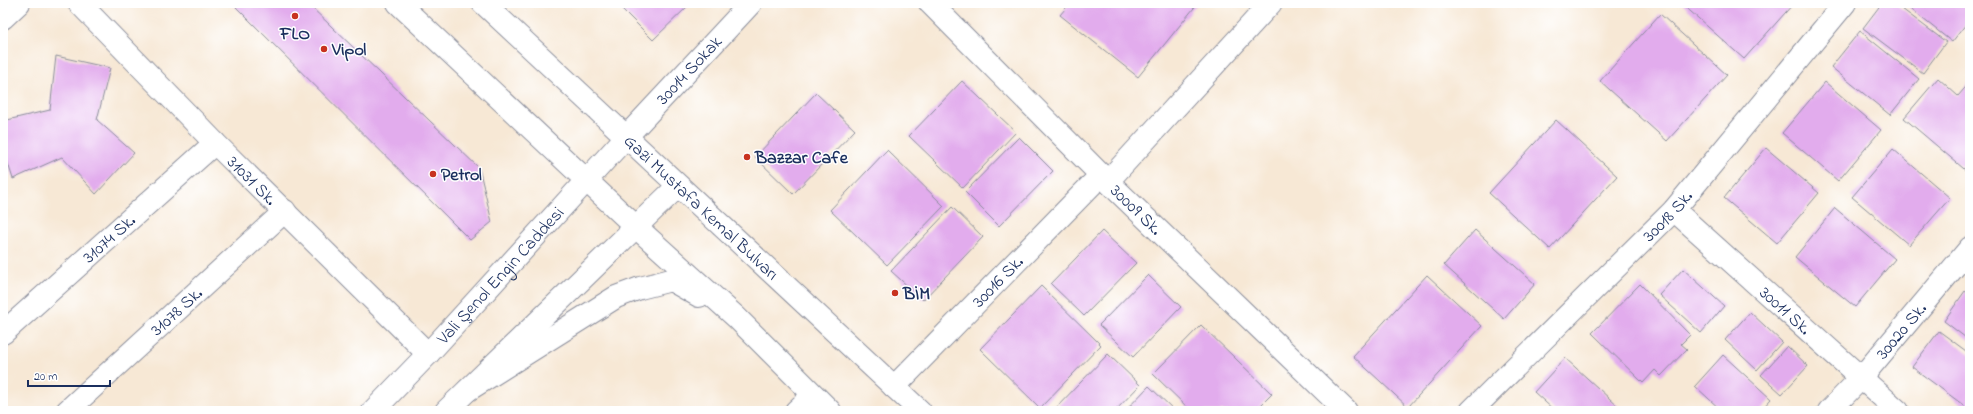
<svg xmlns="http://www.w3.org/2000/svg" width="1973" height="414" viewBox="0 0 1973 414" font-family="'Indie Flower',sans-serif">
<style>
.building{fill:#e2aced}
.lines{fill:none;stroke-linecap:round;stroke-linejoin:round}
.street-casing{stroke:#898c9a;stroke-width:24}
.secondary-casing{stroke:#898c9a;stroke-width:24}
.highway-casing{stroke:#898c9a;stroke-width:24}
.street{stroke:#fff;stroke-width:22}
.secondary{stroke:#fff;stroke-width:22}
.highway{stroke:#fff;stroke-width:22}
.poi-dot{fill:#c8321e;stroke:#fff;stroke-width:1.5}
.labels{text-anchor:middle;stroke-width:3;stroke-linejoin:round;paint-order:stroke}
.poi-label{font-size:18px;font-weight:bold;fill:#1b2f5e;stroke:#fff;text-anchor:start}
.street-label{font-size:18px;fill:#1b2f5e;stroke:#fff}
</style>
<rect width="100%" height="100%" fill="#fff"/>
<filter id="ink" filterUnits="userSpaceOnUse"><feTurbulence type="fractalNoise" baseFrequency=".025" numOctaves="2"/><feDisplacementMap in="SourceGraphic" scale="8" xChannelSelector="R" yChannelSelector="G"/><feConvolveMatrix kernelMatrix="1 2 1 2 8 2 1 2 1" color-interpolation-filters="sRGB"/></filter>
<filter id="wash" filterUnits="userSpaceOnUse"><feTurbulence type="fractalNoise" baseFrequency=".012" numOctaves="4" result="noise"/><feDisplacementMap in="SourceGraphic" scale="16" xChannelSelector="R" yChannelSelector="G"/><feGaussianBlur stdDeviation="0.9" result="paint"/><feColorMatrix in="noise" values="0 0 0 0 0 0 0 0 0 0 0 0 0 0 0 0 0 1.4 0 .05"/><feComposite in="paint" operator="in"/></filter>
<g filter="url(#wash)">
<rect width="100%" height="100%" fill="#f7e8d5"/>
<g id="blocks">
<path class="building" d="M232 3H307L479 168 492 222 470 240Z
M616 3H691L653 40Z
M1070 3H1198L1138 77 1060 15Z
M1681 3H1794L1744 59Z
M1882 3H1894L1946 42 1923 73 1863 28Z
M1903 3H1970V19L1952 42Z
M1660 14 1727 75 1667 141 1600 81Z
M1860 31 1919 79 1890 115 1831 67Z
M56 56 110 68 97 120 134 153 96 194 62 157 13 179 3 148V121L50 110Z
M1938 78 1958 96 1970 82V174L1904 118Z
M962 81 1016 132 963 188 909 136Z
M1825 82 1881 130 1838 181 1782 133Z
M816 93 855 130 793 194 755 157Z
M1556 120 1617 176 1550 249 1489 193Z
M1019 137 1053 171 999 226 965 192Z
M1766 148 1819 193 1777 243 1724 198Z
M1893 149 1950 198 1909 245 1852 197Z
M887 150 944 206 887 265 830 210Z
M952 207 983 237 923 300 891 271Z
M1835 208 1895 259 1855 307 1795 257Z
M1475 230 1535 284 1504 319 1444 265Z
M1102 231 1136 263 1084 316 1051 284Z
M1683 269 1724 306 1701 333 1659 295Z
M1148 275 1181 307 1133 357 1099 325Z
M1427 275 1482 326 1408 407 1353 356Z
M1640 284 1690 335 1681 344 1687 349 1661 376 1655 370 1643 383 1592 333Z
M1041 286 1101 345 1040 408 980 349Z
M1965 291 1970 295V341L1944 321Z
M1750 312 1782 342 1757 370 1725 340Z
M1201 325 1272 394 1255 411H1191L1153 374Z
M1939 331 1970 354V410L1912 367Z
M1787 346 1808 366 1782 394 1761 375Z
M1108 354 1140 385 1115 411H1053Z
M1723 355 1771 399 1760 411H1722L1695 386Z
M1565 358 1621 409 1619 411H1555L1534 392Z
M1149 386 1175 411H1125Z"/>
</g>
</g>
<g filter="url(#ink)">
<use href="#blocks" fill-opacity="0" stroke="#898c9a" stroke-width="1"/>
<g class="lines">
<g class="street-casing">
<g id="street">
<path id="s1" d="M79 3 215 143 428 354"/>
<path id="s2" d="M930 3 1101 175 1346 411"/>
<path d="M3 18 19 3"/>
<path id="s3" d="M626 137 751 3"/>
<path d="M1108 181 1271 3"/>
<path id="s4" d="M1674 210 1898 411"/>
<path id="s5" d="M3 333 215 143"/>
<path id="s6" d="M894 387 1101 175"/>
<path id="s7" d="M67 411 285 211"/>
<path d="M796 411 813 395"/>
<path id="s8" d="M1471 411 1674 210 1845 3"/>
<path id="s9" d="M1829 411 1861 378 1970 248"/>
</g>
</g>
<g class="secondary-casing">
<g id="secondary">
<path id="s10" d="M373 411 428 354 626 137"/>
<path d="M446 411 678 186"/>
</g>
</g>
<g class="highway-casing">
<g id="highway">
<path d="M398 3 636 227 736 317 830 411"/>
<path id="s11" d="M483 3 920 411"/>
<path d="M468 390 616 297 640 288 671 280 699 296"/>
</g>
</g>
<use href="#street" class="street"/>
<use href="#secondary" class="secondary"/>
<use href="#highway" class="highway"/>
</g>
</g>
<g class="poi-dot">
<circle cx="295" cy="16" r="4"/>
<circle cx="324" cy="49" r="4"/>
<circle cx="747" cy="157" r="4"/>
<circle cx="433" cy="174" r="4"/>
<circle cx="895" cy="293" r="4"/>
</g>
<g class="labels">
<g class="poi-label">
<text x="295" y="39" text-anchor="middle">FLO</text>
<text x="332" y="55">Vipol</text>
<text x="755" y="163">Bazzar Cafe</text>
<text x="441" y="180">Petrol</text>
<text x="903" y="299">BİM</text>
</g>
<g class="street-label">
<text dy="6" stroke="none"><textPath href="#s3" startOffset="92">30014 Sokak</textPath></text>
<text dy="6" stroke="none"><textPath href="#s1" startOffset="248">31031 Sk.</textPath></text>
<text dy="6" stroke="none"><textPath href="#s11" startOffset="299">Gazi Mustafa Kemal Bulvarı</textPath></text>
<text dy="6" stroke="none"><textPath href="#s2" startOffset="292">30009 Sk.</textPath></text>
<text dy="6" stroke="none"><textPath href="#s8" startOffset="277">30018 Sk.</textPath></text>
<text dy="6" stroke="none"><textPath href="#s5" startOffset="142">31074 Sk.</textPath></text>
<text dy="6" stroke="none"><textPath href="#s10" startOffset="186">Vali Şenol Engin Caddesi</textPath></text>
<text dy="6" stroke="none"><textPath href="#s6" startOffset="148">30016 Sk.</textPath></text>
<text dy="6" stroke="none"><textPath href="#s7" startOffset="148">31078 Sk.</textPath></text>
<text dy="6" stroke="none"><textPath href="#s4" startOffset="150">30011 Sk.</textPath></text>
<text dy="6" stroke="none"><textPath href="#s9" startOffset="108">30020 Sk.</textPath></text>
</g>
</g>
<rect width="1973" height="414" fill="none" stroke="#fff" stroke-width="16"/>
<path d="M28 380v6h82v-6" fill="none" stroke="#1b2f5e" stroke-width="2"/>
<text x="34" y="380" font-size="12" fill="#1b2f5e" stroke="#ffffff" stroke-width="3" paint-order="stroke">20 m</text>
</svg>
